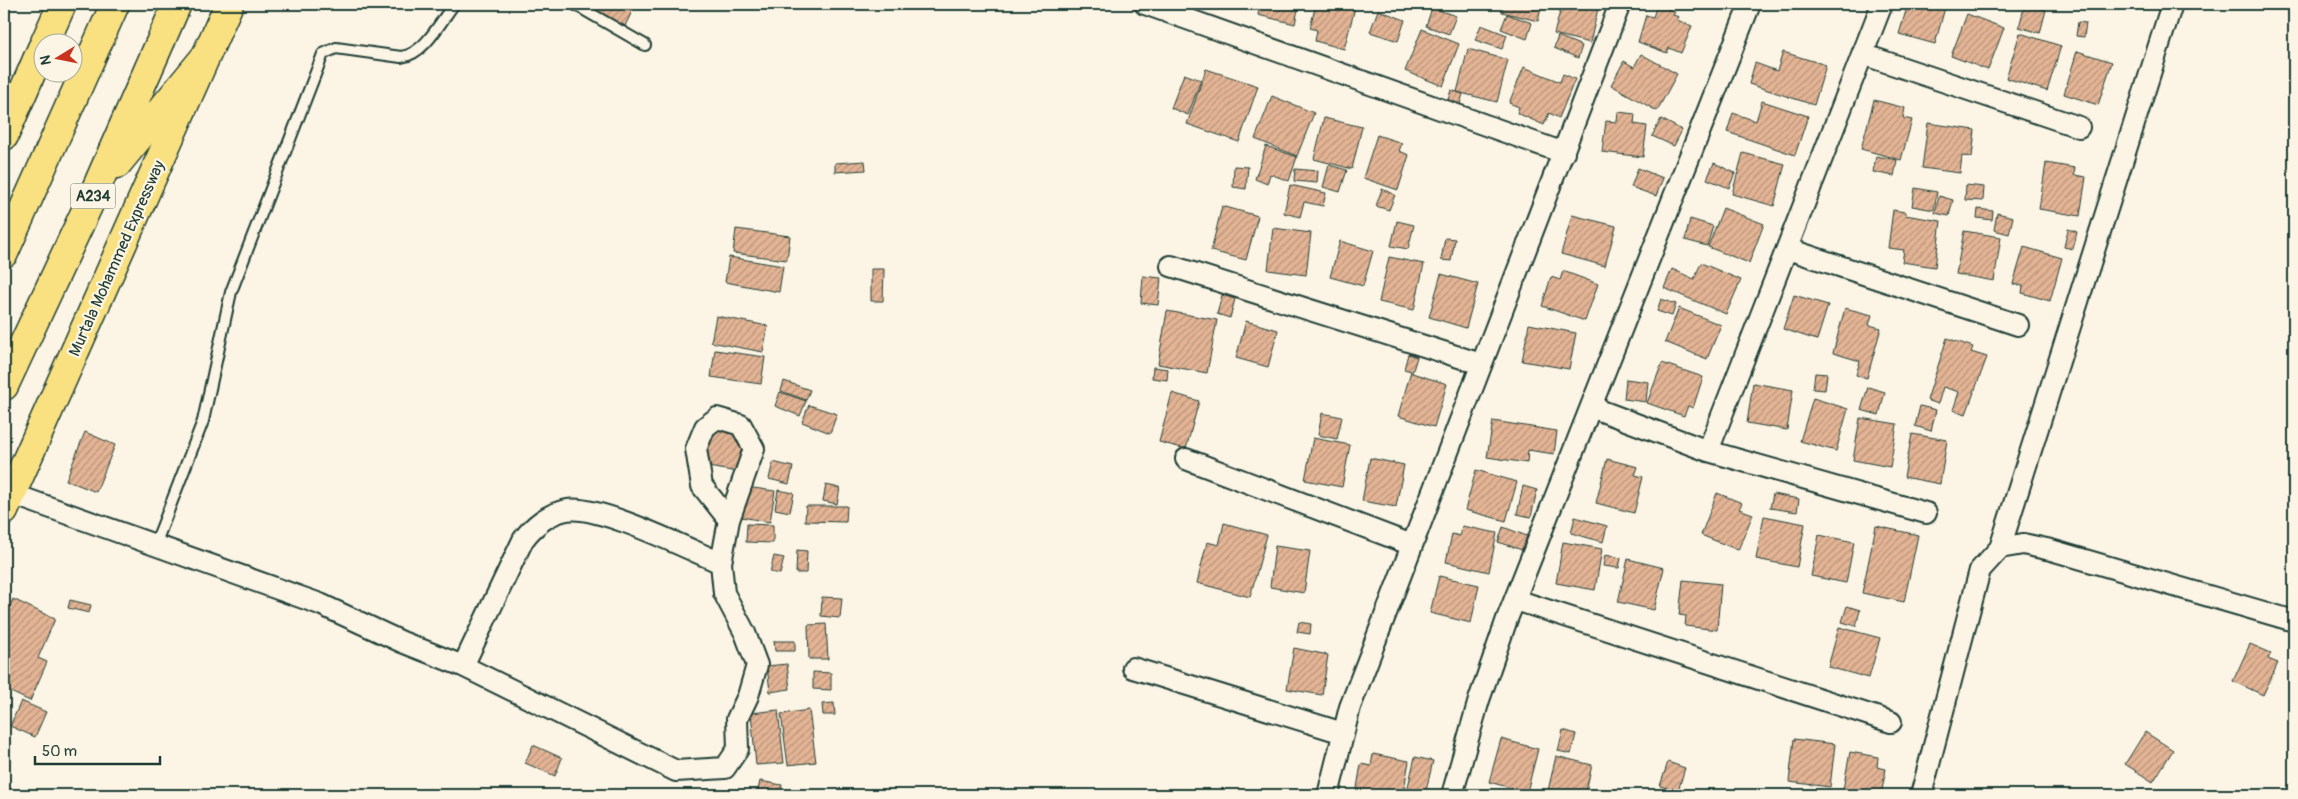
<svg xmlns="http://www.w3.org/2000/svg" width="2298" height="799" viewBox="0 0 2298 799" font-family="Pangolin,sans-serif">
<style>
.building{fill:url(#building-hatch);stroke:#1f3d34}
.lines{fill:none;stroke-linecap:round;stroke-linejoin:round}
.service-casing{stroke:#1f3d34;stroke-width:14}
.minor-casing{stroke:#1f3d34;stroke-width:24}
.trunk-casing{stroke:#1f3d34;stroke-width:31}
.motorway-casing{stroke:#1f3d34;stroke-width:31}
.service{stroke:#fcf5e5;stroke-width:10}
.minor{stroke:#fcf5e5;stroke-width:20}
.trunk{stroke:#f9e181;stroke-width:28}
.motorway{stroke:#f9e181;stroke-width:28}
.labels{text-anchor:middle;stroke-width:4.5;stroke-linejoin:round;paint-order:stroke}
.shield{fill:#fcf5e5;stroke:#617469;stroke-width:1}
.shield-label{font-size:15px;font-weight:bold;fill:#1f3d34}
.street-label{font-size:16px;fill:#1f3d34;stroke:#fcf5e5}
</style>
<defs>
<pattern id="building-hatch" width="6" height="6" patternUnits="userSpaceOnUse" patternTransform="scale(1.25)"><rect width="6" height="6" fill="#e4b495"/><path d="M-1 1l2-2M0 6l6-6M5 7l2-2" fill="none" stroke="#b8947a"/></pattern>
</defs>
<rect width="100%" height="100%" fill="#fcf5e5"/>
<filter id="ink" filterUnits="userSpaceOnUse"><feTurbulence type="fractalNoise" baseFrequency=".02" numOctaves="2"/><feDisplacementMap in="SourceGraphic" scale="10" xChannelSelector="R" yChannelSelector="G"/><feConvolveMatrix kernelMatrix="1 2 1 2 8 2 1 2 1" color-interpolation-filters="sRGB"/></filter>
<g filter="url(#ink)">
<path class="building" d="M601 4H627L634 7 625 26 597 12Z
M1260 4H1299L1295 24 1258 15Z
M1316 4H1356L1344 49 1315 41 1317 30 1310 28Z
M1504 4H1542L1538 21 1502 12Z
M1562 4H1599L1590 43 1554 34Z
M1908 4H1946L1935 44 1899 34Z
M2025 4 2046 10 2040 33 2019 27Z
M1657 5 1675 12 1673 15 1679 17 1677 20 1692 26 1681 53 1669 48 1667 53 1638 42 1646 15 1653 17Z
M1432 8 1456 16 1449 34 1426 26Z
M1378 10 1405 20 1398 41 1370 32Z
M1507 14 1532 23 1527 39 1501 29Z
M1967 14 2004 28 1988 70 1951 56Z
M2078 22 2086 23 2084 37 2076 36Z
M1481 25 1507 35 1502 49 1475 40Z
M1422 29 1459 44 1443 86 1405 71Z
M2020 33 2061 46 2047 91 2006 78Z
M1558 36 1582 46 1578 58 1554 48Z
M1468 49 1508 60 1497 102 1457 92Z
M2077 51 2112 62 2098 105 2064 94Z
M1783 52 1826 65 1814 105 1749 84 1755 63 1777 71Z
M1641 54 1677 74 1657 111 1611 85 1624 61 1634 67Z
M1524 67 1560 82 1563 74 1575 79 1559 118 1549 113 1544 125 1517 113 1519 107 1509 103Z
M1206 69 1258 86 1239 142 1187 124Z
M1184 74 1201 80 1188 115 1171 108Z
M1451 90 1463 94 1458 111 1446 107Z
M1272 96 1314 113 1297 156 1255 139Z
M1874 100 1905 108 1903 118 1912 120 1901 160 1861 149Z
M1762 101 1808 116 1795 155 1727 132 1733 113 1756 121Z
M1618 112 1635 114 1634 124 1647 126 1643 157 1602 152 1606 121 1617 122Z
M1324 118 1362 127 1352 169 1314 159Z
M1661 119 1682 130 1674 146 1652 136Z
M1928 123 1975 130 1972 157 1962 156 1960 173 1922 168Z
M1377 135 1402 143 1399 151 1409 155 1398 190 1363 178Z
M1266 146 1297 157 1289 181 1270 174 1267 184 1255 179Z
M1743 153 1785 164 1774 206 1732 194Z
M1876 156 1897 160 1894 176 1873 172Z
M865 161 866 170 835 172V163Z
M1714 163 1735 173 1729 188 1707 179Z
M2046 163 2075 168 2074 175 2086 177 2080 216 2039 209Z
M1329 165 1347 170 1340 192 1323 187Z
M1234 166 1248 167 1246 189 1233 187Z
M1638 168 1663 178 1656 196 1631 187Z
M1295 169 1318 171 1317 183 1294 181Z
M1290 185 1326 193 1323 206 1304 202 1300 217 1284 213Z
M1966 185 1984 187 1983 201 1965 200Z
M1915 188 1937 192 1934 210 1912 206Z
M1382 189 1395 195 1389 210 1376 206Z
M1939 196 1953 200 1949 216 1935 213Z
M1222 206 1258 216 1246 260 1211 251Z
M1723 208 1764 224 1749 263 1708 247Z
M1978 209 1993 211 1992 220 1977 218Z
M1893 210 1905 212V215L1941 221 1935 267 1902 262 1904 250 1888 248Z
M1997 213 2013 217 2009 234 1994 230Z
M1572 215 1616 226 1605 266 1561 254Z
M1690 219 1713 226 1707 246 1685 240Z
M1397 221 1414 225 1408 249 1391 246Z
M1273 228 1311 233 1306 275 1268 270Z
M736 229 790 236 787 260 733 253Z
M2068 229 2077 232 2073 249 2064 247Z
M1964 231 2001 237 1994 281 1956 274Z
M1445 238 1455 239 1451 261 1441 260Z
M1340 241 1373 251 1363 286 1330 277Z
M2024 247 2062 258 2050 301 2022 293 2023 286 2013 284Z
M729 257 783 266 779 292 725 282Z
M1389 257 1424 264 1414 310 1379 302Z
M1701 263 1741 280 1726 314 1664 288 1672 269 1694 279Z
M871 269H884L883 301H871Z
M1563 271 1598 284 1585 321 1542 306 1551 277 1560 280Z
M1441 274 1478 284 1466 328 1429 317Z
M1143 276 1161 278 1158 305 1141 303Z
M1222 295 1235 299 1230 318 1217 314Z
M1794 295 1828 305 1817 340 1783 329Z
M1661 299 1676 304 1672 316 1657 311Z
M1679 308 1721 325 1707 359 1665 342Z
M1845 308 1872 315 1869 325 1881 328 1867 378 1856 375 1860 361 1833 353Z
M1167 311 1217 320 1207 373 1158 364Z
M716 316 768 326 763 352 711 342Z
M1246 321 1278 330 1268 367 1236 358Z
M1529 324 1576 333 1569 369 1522 361Z
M1947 338 1973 347 1971 352 1987 357 1966 414 1953 410 1959 392 1943 387 1938 404 1927 400Z
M715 350 765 357 761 384 711 377Z
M1408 354 1417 357 1412 373 1447 384 1434 427 1398 416 1411 371 1404 369Z
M1662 363 1703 377 1693 408 1688 406 1684 416 1647 403Z
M1153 367 1168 369 1167 380 1152 378Z
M1815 373 1827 374 1825 390 1813 389Z
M1626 379 1648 382 1646 402 1624 399Z
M784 381 810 390 806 400 781 391Z
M1753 383 1793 390 1787 430 1747 423Z
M1868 387 1885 392 1879 415 1861 410Z
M780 392 806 401 800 416 775 406Z
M1172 393 1199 401 1186 449 1159 442Z
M1813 398 1848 409 1836 451 1800 441Z
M809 405 837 414 830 433 802 422Z
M1920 406 1936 410 1931 431 1915 426Z
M1322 413 1342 417 1337 439 1318 435Z
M1860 418 1897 424 1890 467 1853 460Z
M1493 421 1557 431 1554 454 1528 450 1527 463 1487 457Z
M708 428 744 434 738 472 702 466Z
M85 432 115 445 96 492 66 480Z
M1912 434 1947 440 1940 484 1904 477Z
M1313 438 1350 445 1342 487 1305 480Z
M1370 458 1404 465 1396 507 1362 501Z
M1607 459 1638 467 1635 475 1643 477 1634 513 1596 503Z
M773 462 793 467 789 484 769 479Z
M1476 470 1517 482 1506 521 1465 510Z
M826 485 840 488 837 504 823 501Z
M1523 486 1537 490 1531 517 1517 514Z
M746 487 775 491 770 522 741 517Z
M778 490 794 493 790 512 775 509Z
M1717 493 1742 503 1739 509 1753 514 1738 550 1701 535Z
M1773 494 1799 499 1797 512 1770 508Z
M806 506H847L846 522 805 521Z
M1764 516 1805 524 1797 567 1756 559Z
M1575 517 1607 526 1603 542 1571 533Z
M1224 523 1267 535 1250 597 1197 583 1207 542 1219 545Z
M747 524 773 525V543L746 542Z
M1462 526 1497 533 1489 572 1446 562 1452 534 1460 536Z
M1876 526 1918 535 1904 602 1862 593Z
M1503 527 1527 536 1522 550 1498 542Z
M1819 535 1854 542 1846 583 1811 576Z
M1563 542 1602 549 1595 590 1556 583Z
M1275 546 1310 551 1304 593 1270 587Z
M797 550 807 551 806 573H796Z
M1605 555 1621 558 1619 568 1603 566Z
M774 556 784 558 780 574 770 572Z
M1628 559 1664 568 1654 610 1618 602Z
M1439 576 1479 585 1471 623 1430 613Z
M1683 580 1721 584 1717 630 1685 626 1686 616 1679 615Z
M822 597 842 598 840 618 821 616Z
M13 599 55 619 38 658 47 662 30 701 4 689V618Z
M70 600 91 605 89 613 68 608Z
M1847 606 1860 610 1856 626 1842 622Z
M1299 622 1311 624 1310 634 1297 632Z
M826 624 828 659H809L808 625Z
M1839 627 1880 638 1869 678 1828 667Z
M774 641H795V651H775Z
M2250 644 2271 653 2268 659 2278 663 2263 695 2233 681Z
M1294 648 1328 655 1322 695 1287 689Z
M787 664 790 689 770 692 767 666Z
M813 672 831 673V690L813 689Z
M21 701 46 712 35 737 10 726Z
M834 703 835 715H823L822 704Z
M778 710 784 763 756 765 751 713Z
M809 710 816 762 788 765 781 714Z
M1563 730 1576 734 1571 754 1558 751Z
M2145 732 2173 750 2153 782 2125 764Z
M1501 739 1538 749 1527 792 1489 782Z
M1794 739 1835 744 1830 787 1789 782Z
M533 745 562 758 555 776 525 763Z
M1850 752 1878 757 1877 767 1886 769 1881 795H1842Z
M1373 754 1409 761 1403 795 1356 794 1361 764 1371 766Z
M1556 756 1592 765 1585 795H1547Z
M1415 757 1433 761 1425 795 1407 791Z
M1668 762 1685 768 1678 791 1660 786Z
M760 781 782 785 780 795H757Z
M1659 791 1677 795H1657Z"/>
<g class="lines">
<g class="service-casing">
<path id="service" d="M574 4 645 45
M155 545 203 421 231 292 323 54 336 48 401 57C425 54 440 22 454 4"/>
</g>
<g class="minor-casing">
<path id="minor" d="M1145 4 1564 153
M1862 54 2079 127
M1788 249 2018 325
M1171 266 1481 364
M1591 407 1708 451 1926 513
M1708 451 1882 4
M1186 459 1412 545
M12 494 320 604 402 642 463 666 676 771 725 768 738 749 737 719 748 696 757 665 745 633 724 593 721 563 729 520 754 449 741 425 717 418 705 427 696 449 702 486 729 520
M2000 548 2172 4
M1516 600 1891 722
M463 666 523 540C533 526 549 513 567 510 598 504 688 549 721 563
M1133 668 1343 733
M1328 795 1350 707 1620 4
M1452 795 1479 700 1507 619 1750 4
M1921 795 1980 570 2000 548 2023 544 2051 550 2294 621"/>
</g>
<g class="trunk-casing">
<path id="trunk" d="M45 42 62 4
M4 136 42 48
M4 511 229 4"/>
</g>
<g class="motorway-casing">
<path id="motorway" d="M117 164 205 57
M4 253 115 4
M4 386 95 191 177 4"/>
</g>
<use href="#service" class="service"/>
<use href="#minor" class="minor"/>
<use href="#trunk" class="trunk"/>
<use href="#motorway" class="motorway"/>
</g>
</g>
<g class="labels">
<rect class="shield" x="70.5" y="183.5" width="45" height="25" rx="4"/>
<g class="shield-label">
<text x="93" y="201">A234</text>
</g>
<g class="street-label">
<text transform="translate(116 258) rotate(-66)" y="6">Murtala Mohammed Expressway</text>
</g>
</g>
<rect width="2298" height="799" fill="none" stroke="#fcf5e5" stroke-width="20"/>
<rect x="10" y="10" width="2278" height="779" fill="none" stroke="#1f3d34" stroke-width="2" filter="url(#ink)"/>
<g transform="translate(58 58) rotate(260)"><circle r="24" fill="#fcf5e5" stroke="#a4ab9e"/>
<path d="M0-4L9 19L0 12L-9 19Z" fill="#c8321e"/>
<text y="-8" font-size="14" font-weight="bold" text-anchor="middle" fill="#1f3d34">N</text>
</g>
<path d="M35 756v8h125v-8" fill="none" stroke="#1f3d34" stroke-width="2.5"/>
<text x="42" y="756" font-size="15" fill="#1f3d34" stroke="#fcf5e5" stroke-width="4" paint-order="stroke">50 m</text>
</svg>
